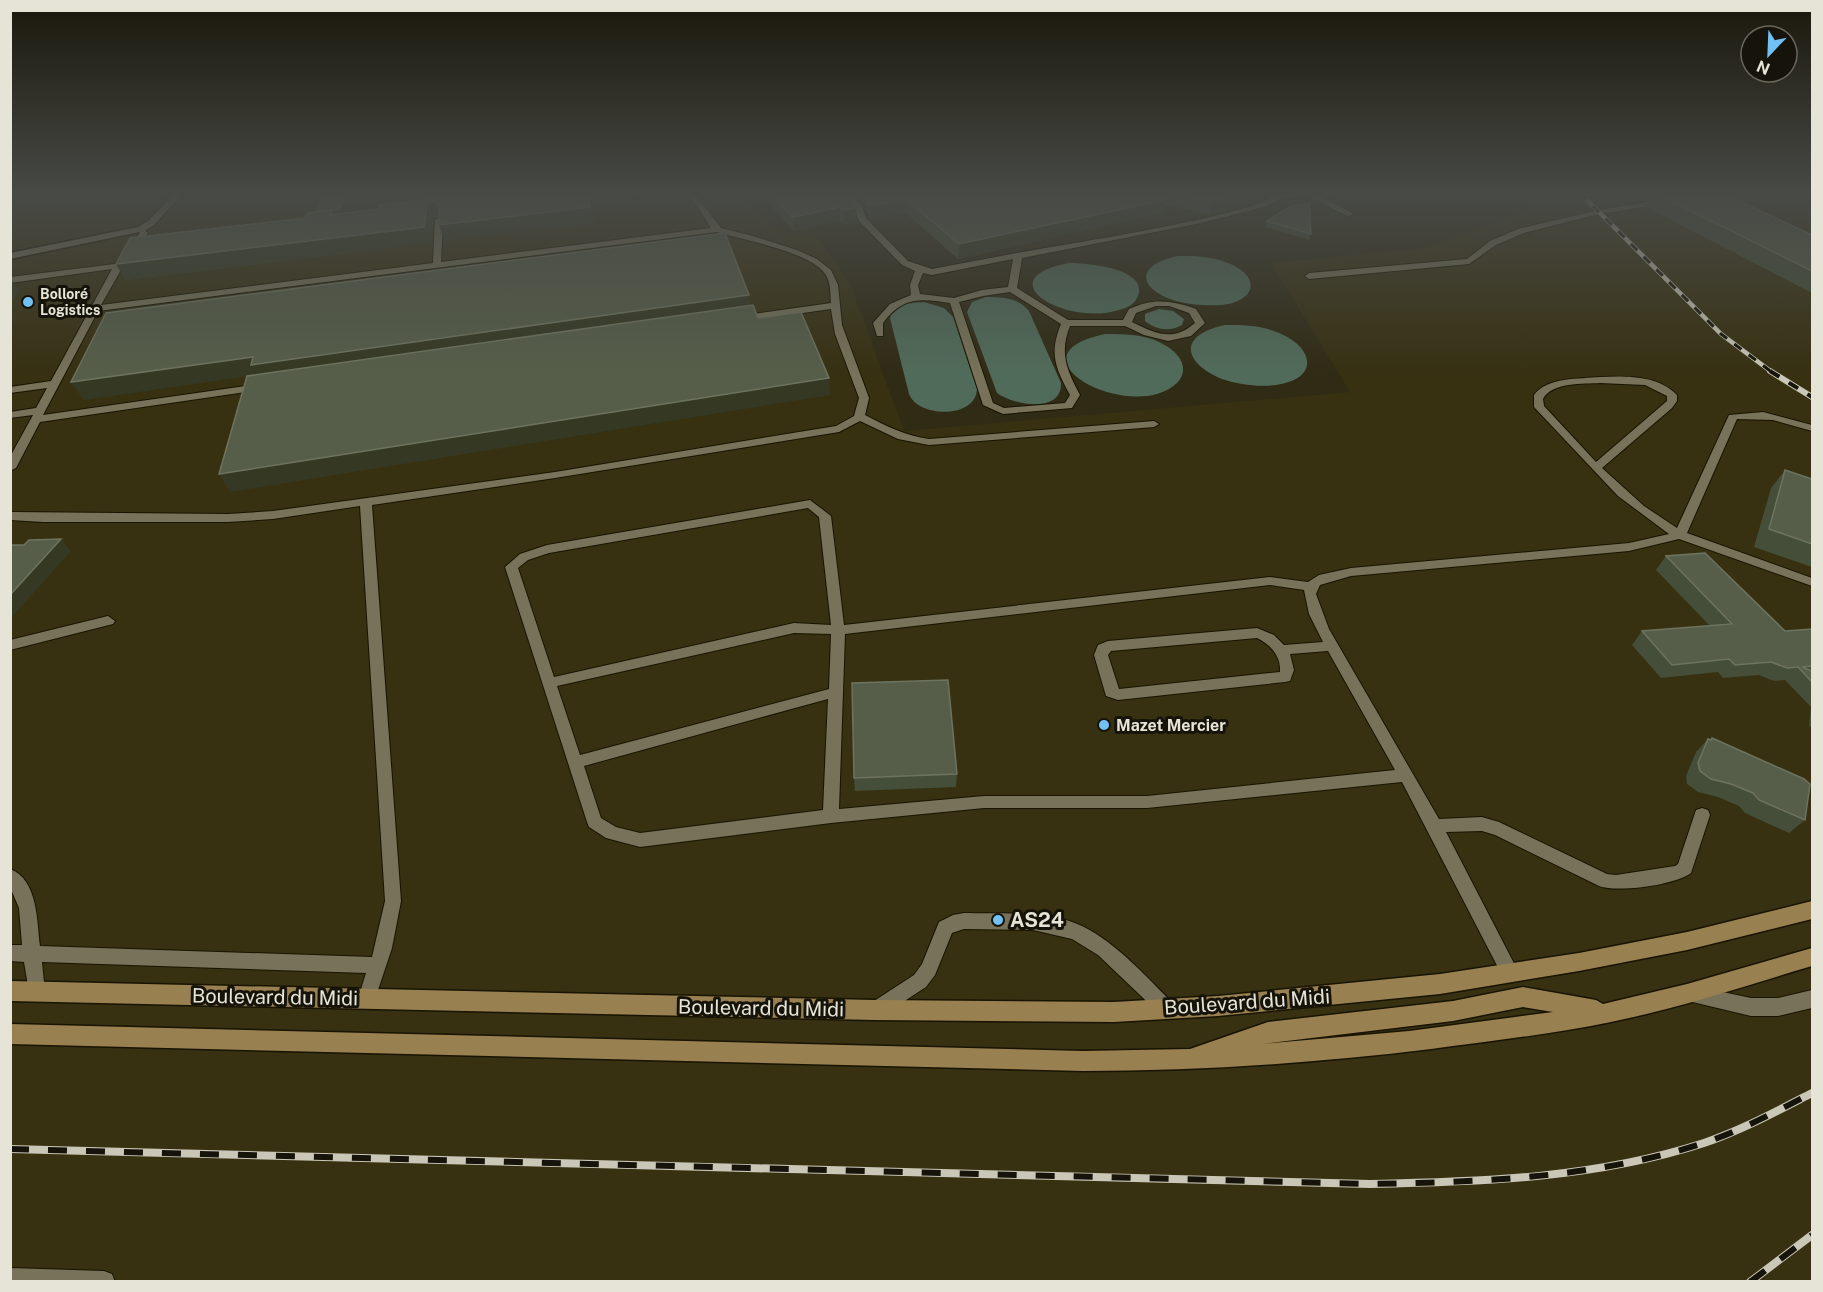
<svg xmlns="http://www.w3.org/2000/svg" width="1823" height="1292" viewBox="0 0 1823 1292" font-family="'Public Sans',sans-serif">
<style>
.built{fill:#373112}
.water{fill:#516b5a}
.lines{fill:none;stroke-linecap:round;stroke-linejoin:round}
.service-casing{stroke:#181401;stroke-width:2}
.minor-casing{stroke:#181401;stroke-width:3}
.secondary-casing{stroke:#181401;stroke-width:3}
.service{fill:#777259;fill-rule:evenodd}
.minor{fill:#777259;fill-rule:evenodd}
.secondary{fill:#998051;fill-rule:evenodd}
.rail-far2-casing{stroke:#cac7b8;stroke-width:4.5}
.rail-far1-casing{stroke:#cac7b8;stroke-width:6}
.rail-casing{stroke:#cac7b8;stroke-width:8}
.rail-far2{stroke:#16140a;stroke-width:3;stroke-dasharray:9;stroke-linecap:butt}
.rail-far1{stroke:#16140a;stroke-width:4;stroke-dasharray:11;stroke-linecap:butt}
.rail{stroke:#16140a;stroke-width:6;stroke-dasharray:19;stroke-linecap:butt}
.wall{fill:#454e38}
.shaded-wall{fill:#353923}
.building{fill:#565e49;stroke:#6d735f;stroke-width:1.5}
.poi-dot{fill:#72c1f5;stroke:#16140a;stroke-width:2}
.labels{text-anchor:middle;stroke-width:6;stroke-linejoin:round;paint-order:stroke}
.far-poi-label{font-size:14px;font-weight:bold;fill:#e6e4d6;stroke:#16140a;text-anchor:start}
.poi-label{font-size:16px;font-weight:bold;fill:#e6e4d6;stroke:#16140a;text-anchor:start}
.near-poi-label{font-size:20px;font-weight:bold;fill:#e6e4d6;stroke:#16140a;text-anchor:start}
.near-street-label{font-size:20px;fill:#e6e4d6;stroke:#16140a}
</style>
<rect width="100%" height="100%" fill="#302b15"/>
<path class="built" d="M10 193H735L785 235 814 232 850 284 904 431 1350 392 1271 263 1424 248 1523 212 1531 193H1812V1281H11Z"/>
<path class="water" d="M1178 256C1195 256 1212 256 1228 263 1261 276 1257 301 1222 305 1206 306 1191 305 1176 301 1136 289 1136 264 1178 256Z
M1069 263C1085 263 1152 268 1137 298 1134 305 1126 308 1119 310 1066 327 985 279 1069 263Z
M986 297C1002 297 1019 298 1029 311L1061 383C1062 414 1013 405 997 393L967 312 972 302Z
M924 302 944 308 953 317 977 389C976 419 918 418 909 394L890 318C895 303 911 303 924 302Z
M1159 309 1173 311 1184 319 1182 325C1170 332 1156 330 1145 321V314Z
M1225 325C1243 325 1261 325 1279 333 1314 347 1320 379 1276 385 1259 387 1239 385 1222 379 1182 362 1178 335 1225 325Z
M1105 334C1124 334 1142 334 1159 342 1191 357 1192 383 1157 394 1102 409 1015 353 1105 334Z"/>
<g class="lines">
<g class="service-casing">
<path id="service" d="M627 193H655L630 197H627Z
M683 193H692L696 195 721 228 753 236 797 250 817 259 831 270 838 285 842 325 869 398 865 415C886 426 906 436 929 439L1154 421 1159 424 1154 427 929 445 898 439 860 421 839 432 555 478 372 505 401 901 392 948 373 1005 367 1008 361 1005 358 999 366 973 42 962 45 992 42 998 36 1001 30 998 24 962 10 961V945H22L19 908 10 887V869C38 879 37 922 40 946L372 957 385 901 360 506 273 519 228 522H43L10 520V512L228 514 273 511 555 472 836 426 854 416 859 398 835 334 831 309 740 322 735 319 740 316 831 303C830 294 831 283 826 275 812 252 743 240 717 232L98 311 43 415 260 384 265 387 260 390 40 422 16 468 10 471V457L33 415 10 418V412L36 408 47 388 10 393V387L51 381 112 269 10 283V277L115 264 140 233 137 229 141 227 148 233 130 254 101 305 433 263 435 220 439 218 443 220 441 262 711 228 695 203Z
M841 193H849L862 206 866 218 908 261 932 269C960 264 989 258 1017 253 1058 245 1257 216 1277 193H1315L1354 214 1347 216 1308 196 1281 198 1268 206 1201 223 1022 258 1017 288 1068 320H1123L1129 309C1153 298 1171 300 1196 309L1205 323 1191 336 1168 341 1144 335 1125 326H1070C1059 353 1067 371 1080 395L1072 408 1003 414 983 405 950 303C920 298 902 297 883 323V336H877L873 323 890 304 911 295 910 285 915 271 902 265 859 221 854 207ZM1013 259 1008 287 982 290 954 298 920 294 918 285 923 273 932 275ZM1010 292 1061 324C1049 354 1055 367 1070 395L1065 403 1004 408 993 403 959 302 983 296ZM1156 306H1169L1189 313 1195 323C1173 342 1156 334 1132 322L1136 313Z
M1666 199 1670 201 1669 203 1599 214 1524 233 1496 245 1469 264 1309 279 1305 276 1309 273 1467 259 1490 241 1518 229 1599 210Z
M1600 377C1626 376 1658 375 1677 395V401L1672 408 1602 468 1644 506 1677 528 1729 415 1763 412 1812 425V431L1773 420 1737 419 1687 533 1812 578V586L1679 539 1629 551 1351 576 1320 585 1316 594 1329 629 1439 819 1482 817 1499 822 1607 874 1616 875 1675 866 1678 864 1696 810 1702 808 1708 810 1710 815 1691 873C1675 885 1618 893 1599 886L1495 835 1482 831 1446 832 1519 973 1516 979 1510 981 1504 979 1402 782 1147 808H984L831 823 640 847 606 838 589 827 587 822 505 567 520 554 547 545 810 500 831 516 844 625 1270 577 1308 582 1319 575 1351 568 1629 543 1669 534 1618 496 1534 407V395C1547 377 1579 379 1600 377ZM1600 383 1645 385 1667 396V401L1596 462 1544 406 1543 399C1552 382 1583 384 1600 383ZM808 508 819 517 831 625 794 623 554 677 518 568 528 560 549 553ZM1270 585 1304 590 1309 614 1323 642 1284 645 1274 635 1257 628 1108 641 1098 645 1094 655 1106 696 1118 700 1285 682 1290 681 1294 670 1290 654 1328 651 1395 770 1147 796H984L839 809 845 634ZM794 633 831 634 829 689 580 755 557 686ZM1257 638C1271 645 1281 656 1280 672L1119 689 1108 655 1111 651ZM828 699 823 810 640 833 616 827 601 818 584 766Z
M108 616 115 621 113 624 10 650V640Z
M964 913C1000 914 1049 910 1082 926 1118 944 1145 976 1173 1003L1176 1009 1173 1015 1167 1018 1161 1015 1098 955 1072 939 1033 930 964 929 952 933 935 975 926 987 883 1015 877 1018 871 1015 868 1009 871 1003 914 975 922 964 939 922 953 915Z
M1690 985 1751 998H1778L1812 990V1008L1778 1016H1751L1684 1000 1681 994 1684 988Z
M10 1268 104 1271 112 1274 115 1282H10Z"/>
</g>
<g class="minor-casing">
<path id="minor" d="M175 193H183L154 225 144 231 10 259V253L138 227 148 221Z"/>
</g>
<g class="secondary-casing">
<path id="secondary" d="M1812 901V919L1687 950 1579 971 1440 994 1218 1016 1114 1022 875 1020 10 1001V981L875 1000 1114 1002 1218 996 1440 974 1579 953 1687 932Z
M1812 948V966C1745 986 1679 1008 1611 1022 1552 1034 1491 1041 1431 1049 1316 1063 1200 1071 1083 1071L10 1044V1024L1083 1051 1190 1049 1268 1022 1453 1001 1523 987 1596 1000 1603 1004 1687 984ZM1523 1007 1553 1012 1409 1031 1261 1044 1453 1021Z"/>
</g>
<use href="#service" class="service"/>
<use href="#minor" class="minor"/>
<use href="#secondary" class="secondary"/>
<g class="rail-far2-casing">
<path id="rail-far2" d="M1580 193 1721 334 1773 373"/>
</g>
<g class="rail-far1-casing">
<path id="rail-far1" d="M1770 371 1812 397"/>
</g>
<g class="rail-casing">
<path id="rail" d="M10 1149 1370 1184C1483 1182 1596 1178 1704 1143 1742 1130 1777 1111 1812 1093
M1750 1282 1812 1235"/>
</g>
<use href="#rail-far2" class="rail-far2"/>
<use href="#rail-far1" class="rail-far1"/>
<use href="#rail" class="rail"/>
</g>
<path class="wall" d="M353 193 344 213 378 209 385 205 382 197 383 193H591L594 223 444 241 439 217 438 216 433 220 430 243 126 280 116 264 306 218Z
M758 193H850L857 222 843 224 840 221 794 231Z
M851 193H901L904 195 916 193H1256L1253 202 1210 214 1163 204 1162 213 958 259 906 213 871 219 864 204Z
M1617 193H1722L1812 235V293L1646 207 1651 198 1634 202Z
M1267 221 1311 234 1309 240 1266 227Z
M1785 470 1812 479V567L1754 547 1771 488Z
M1666 556 1785 631 1812 629V727L1809 726 1811 707 1785 680 1774 681 1759 675 1723 678 1718 672 1661 678 1632 645 1642 631 1710 626 1656 570Z
M1712 738 1805 820 1789 833 1745 813 1739 806 1718 797 1698 792 1687 784 1686 776 1696 752 1708 739 1711 740Z
M957 774 956 787 855 791 854 778Z"/>
<path class="shaded-wall" d="M10 193H20L10 200Z
M347 193H353L343 217 316 212Z
M420 193 426 208 387 212 382 197Z
M589 193H591L594 223 444 241 439 225Z
M1243 193H1256L1253 202 1210 214 1213 201Z
M1644 193H1654L1651 198 1634 202 1638 194Z
M906 199V213L871 219 870 206Z
M1164 200 1162 213 958 259 959 244Z
M433 201 438 216 433 220 430 243 126 280 116 264Z
M840 207V221L794 231 793 217Z
M856 208 857 222 843 224V210Z
M10 279 19 290 10 306Z
M749 295 751 312 256 375 84 400 71 382 253 357Z
M829 378 830 395 230 492 219 474Z
M61 539 71 551 10 619V595Z"/>
<path class="building" d="M325 193H347L339 209 316 212Z
M383 193H420L382 197Z
M420 193H589L590 207 439 225 440 205 433 201 427 204 424 227 116 264 130 238 306 218 308 213 332 211 330 215 378 209 379 205 422 201 427 196Z
M770 193H850L851 195 856 208 843 210 840 207 793 217Z
M864 193H901L904 195 916 193H1157L1164 200 959 244 906 199 870 206Z
M1175 193H1243L1213 201Z
M1655 193H1722L1812 235V271Z
M1309 203 1311 234 1267 221 1289 207Z
M725 233 749 295 251 365 253 357 71 382 106 313Z
M753 305 758 318 801 312 829 378 219 474 247 376Z
M1785 470 1812 479V544L1769 529Z
M61 539 10 595V545H24L29 540Z
M1705 553 1785 631 1812 629V666L1802 667 1812 671V682L1798 667 1787 668 1771 662 1735 665 1729 659 1672 665 1642 631 1732 624 1666 556Z
M948 680 957 774 854 778 852 683Z
M1712 738 1804 779 1810 784 1805 820 1759 800 1753 793 1731 784 1711 779 1700 771 1698 763 1708 739 1711 740Z"/>
<linearGradient id="sky" x2="0" y2="1"><stop stop-color="#1a180c"/><stop offset="0.52" stop-color="#484a46"/><stop offset="1" stop-color="#484a46" stop-opacity="0"/></linearGradient>
<rect width="1823" height="373" fill="url(#sky)"/>
<g class="poi-dot">
<circle cx="28" cy="302" r="6"/>
<circle cx="1104" cy="725" r="6"/>
<circle cx="998" cy="920" r="6"/>
</g>
<g class="labels">
<g class="far-poi-label">
<text x="40" y="299">Bolloré<tspan x="40" dy="16">Logistics</tspan></text>
</g>
<g class="poi-label">
<text x="1116" y="731">Mazet Mercier</text>
</g>
<g class="near-poi-label">
<text x="1010" y="927">AS24</text>
</g>
<g class="near-street-label">
<text transform="translate(275 997) rotate(1)" y="7">Boulevard du Midi</text>
<text transform="translate(1247 1002) rotate(-4)" y="7">Boulevard du Midi</text>
<text transform="translate(761 1008) rotate(1)" y="7">Boulevard du Midi</text>
</g>
</g>
<rect width="1823" height="1292" fill="none" stroke="#e6e4d6" stroke-width="24"/>
<g transform="translate(1769 54) rotate(203)"><circle r="28" fill="#16140a" stroke="#69675c" stroke-width="1.5"/>
<path d="M0-4.5L10 22L0 15L-10 22Z" fill="#72c1f5"/>
<text y="-9" font-size="16" font-weight="bold" text-anchor="middle" fill="#e6e4d6">N</text>
</g>
</svg>
